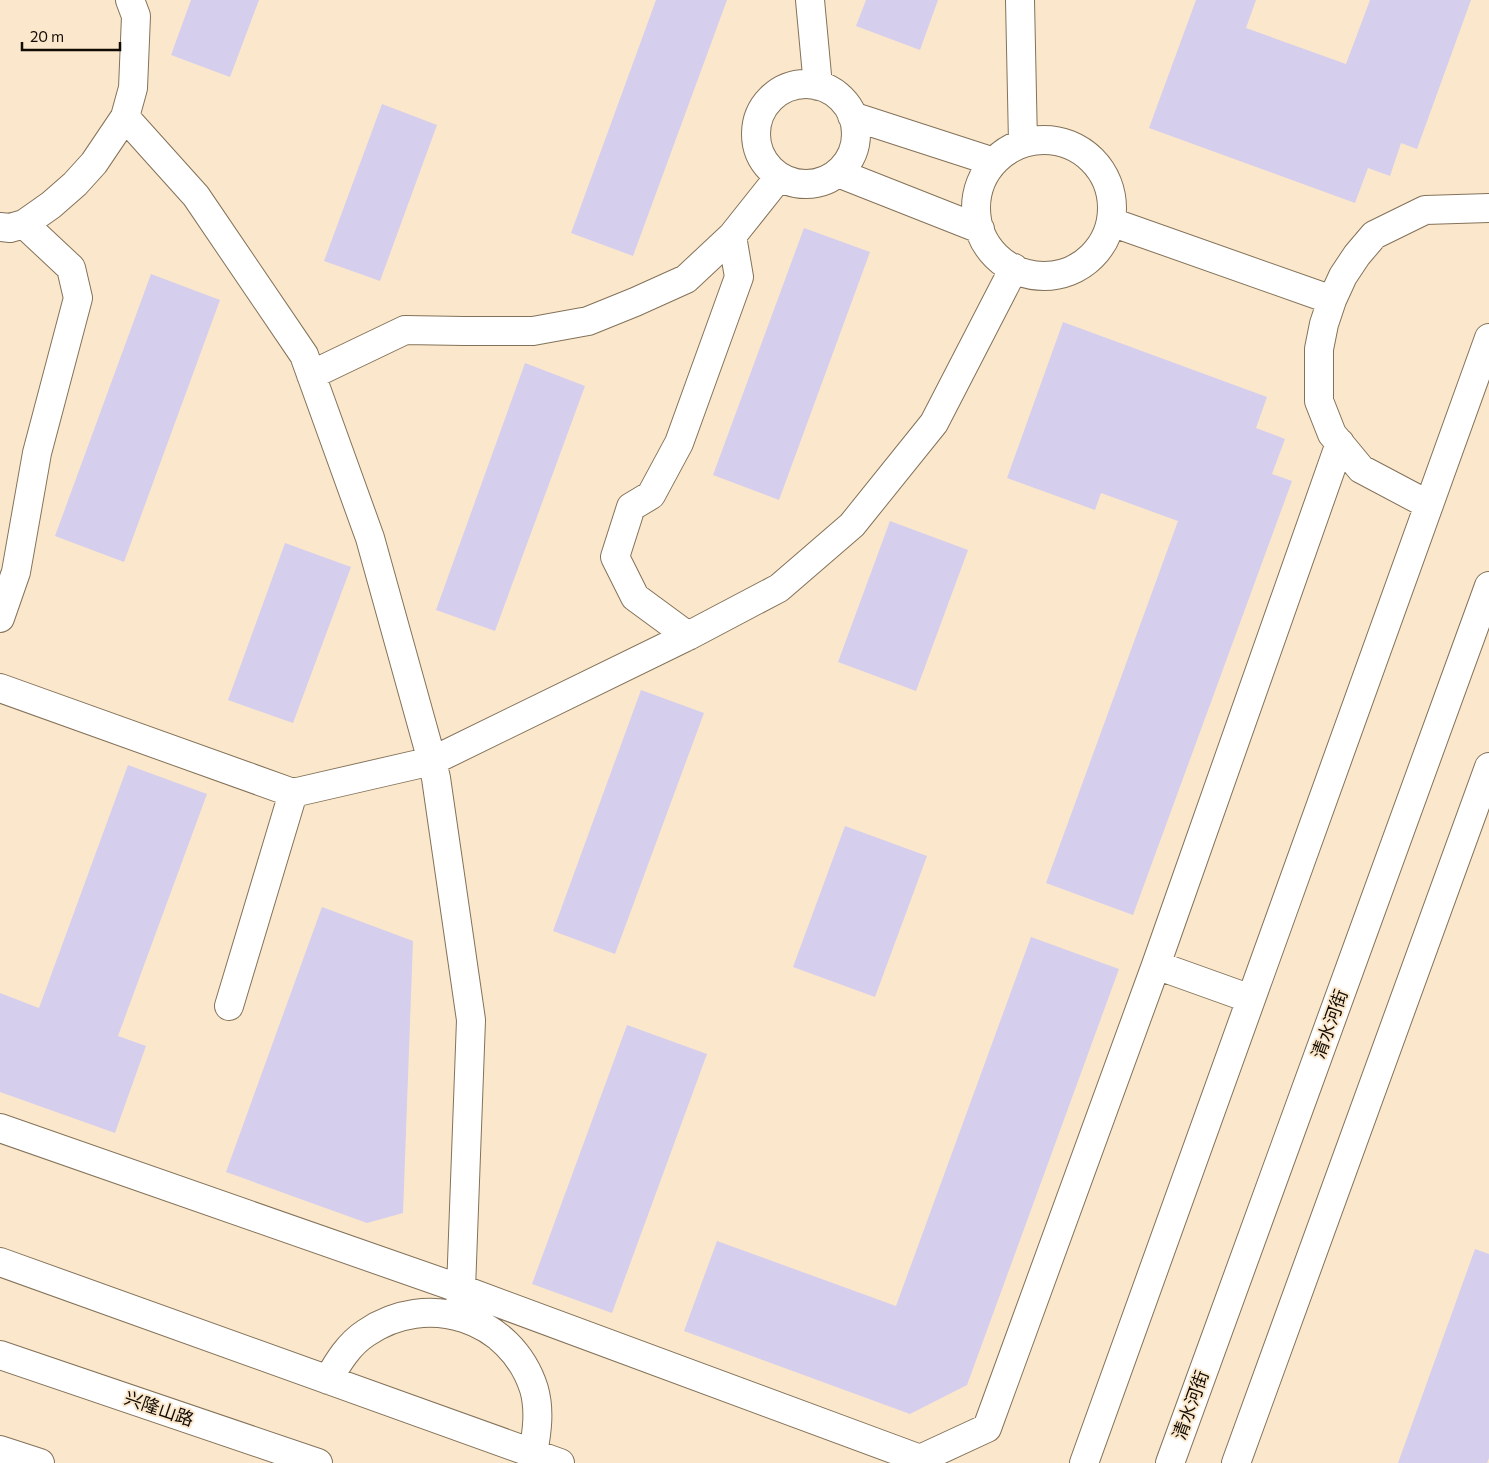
<svg xmlns="http://www.w3.org/2000/svg" width="1489" height="1463" viewBox="0 0 1489 1463" font-family="Commissioner,'Noto Sans SC',sans-serif">
<style>
.building{fill:#d5ceed}
.lines{fill:none;stroke-linecap:round;stroke-linejoin:round}
.minor-casing{stroke:#837259;stroke-width:30}
.minor{stroke:#fff;stroke-width:28}
.labels{text-anchor:middle;stroke-width:4;stroke-linejoin:round;paint-order:stroke}
.street-label{font-size:18px;fill:#120b03;stroke:#fbe8cc}
</style>
<rect width="100%" height="100%" fill="#fbe8cc"/>
<path class="building" d="M191 0H259L230 77 171 55Z
M656 0H727L633 256 571 233Z
M866 0H938L920 50 856 26Z
M1196 0H1256L1246 28 1346 64 1370 0H1471L1417 149 1401 143 1390 176 1368 168 1355 203 1149 128Z
M382 104 437 125 380 281 324 261Z
M804 228 870 252 779 500 713 475Z
M151 274 220 300 124 562 55 536Z
M1063 322 1267 397 1256 428 1285 439 1272 474 1292 481 1133 915 1046 883 1178 521 1101 493 1095 510 1007 478Z
M525 363 585 386 495 631 436 610Z
M890 521 968 550 916 691 838 662Z
M285 543 351 567 293 723 228 700Z
M641 690 704 713 615 954 553 931Z
M128 765 207 794 118 1036 146 1046 115 1133 0 1092V993L39 1008Z
M845 826 927 856 875 997 793 967Z
M322 907 413 941 403 1213 367 1223 226 1172Z
M1031 937 1119 969 967 1385 910 1414 684 1331 717 1241 896 1306Z
M627 1025 707 1054 612 1313 532 1284Z
M1475 1249 1489 1254V1458L1487 1463H1398Z"/>
<g class="lines">
<g class="minor-casing">
<path id="minor" d="M810 0 818 86
M1020 0 1023 143
M756 134a50 50 0 1 1 100 0a50 50 0 1 1-100 0Z
M852 116 994 162
M125 117 196 196 304 355 370 538 432 761 436 778 471 1020 460 1316
M976 208a68 68 0 1 1 136 0a68 68 0 1 1-136 0Z
M838 173 980 229
M1111 222 1332 300
M0 227 10 228 24 224 51 205 75 184 94 163 125 117 133 88 136 16 130 0
M311 375 405 330 464 331H533L588 321 635 302 686 279 732 236 779 177
M1429 505 1361 469 1332 434 1319 401V349L1324 324 1332 300 1343 276 1357 255 1374 235 1425 210 1489 208
M0 618 16 572 37 453 78 298 71 268 24 224
M688 636 635 597 615 557 631 507 651 495 679 443 739 277 732 236
M0 688 293 793 432 761 688 636 779 588 852 525 934 423 1014 268
M1156 965 1251 999
M229 1006 293 793
M0 1128 461 1289 920 1459 987 1428 1156 965 1340 443
M0 1262 560 1463
M0 1355 318 1463
M328 1380C338 1362 349 1344 366 1333 427 1291 511 1317 534 1389 540 1410 537 1432 533 1453
M0 1450 40 1463
M1084 1463 1489 338
M1170 1463 1489 586
M1236 1463 1489 767"/>
</g>
<use href="#minor" class="minor"/>
</g>
<g class="labels">
<g class="street-label">
<text transform="translate(1330 1024) rotate(-70)" y="6">清水河街</text>
<text transform="translate(1191 1405) rotate(-70)" y="6">清水河街</text>
<text transform="translate(159 1409) rotate(19)" y="6">兴隆山路</text>
</g>
</g>
<path d="M22 42v8h98v-8" fill="none" stroke="#120b03" stroke-width="2.5"/>
<text x="30" y="42" font-size="15" fill="#120b03" stroke="#fbe8cc" stroke-width="4" paint-order="stroke">20 m</text>
</svg>
